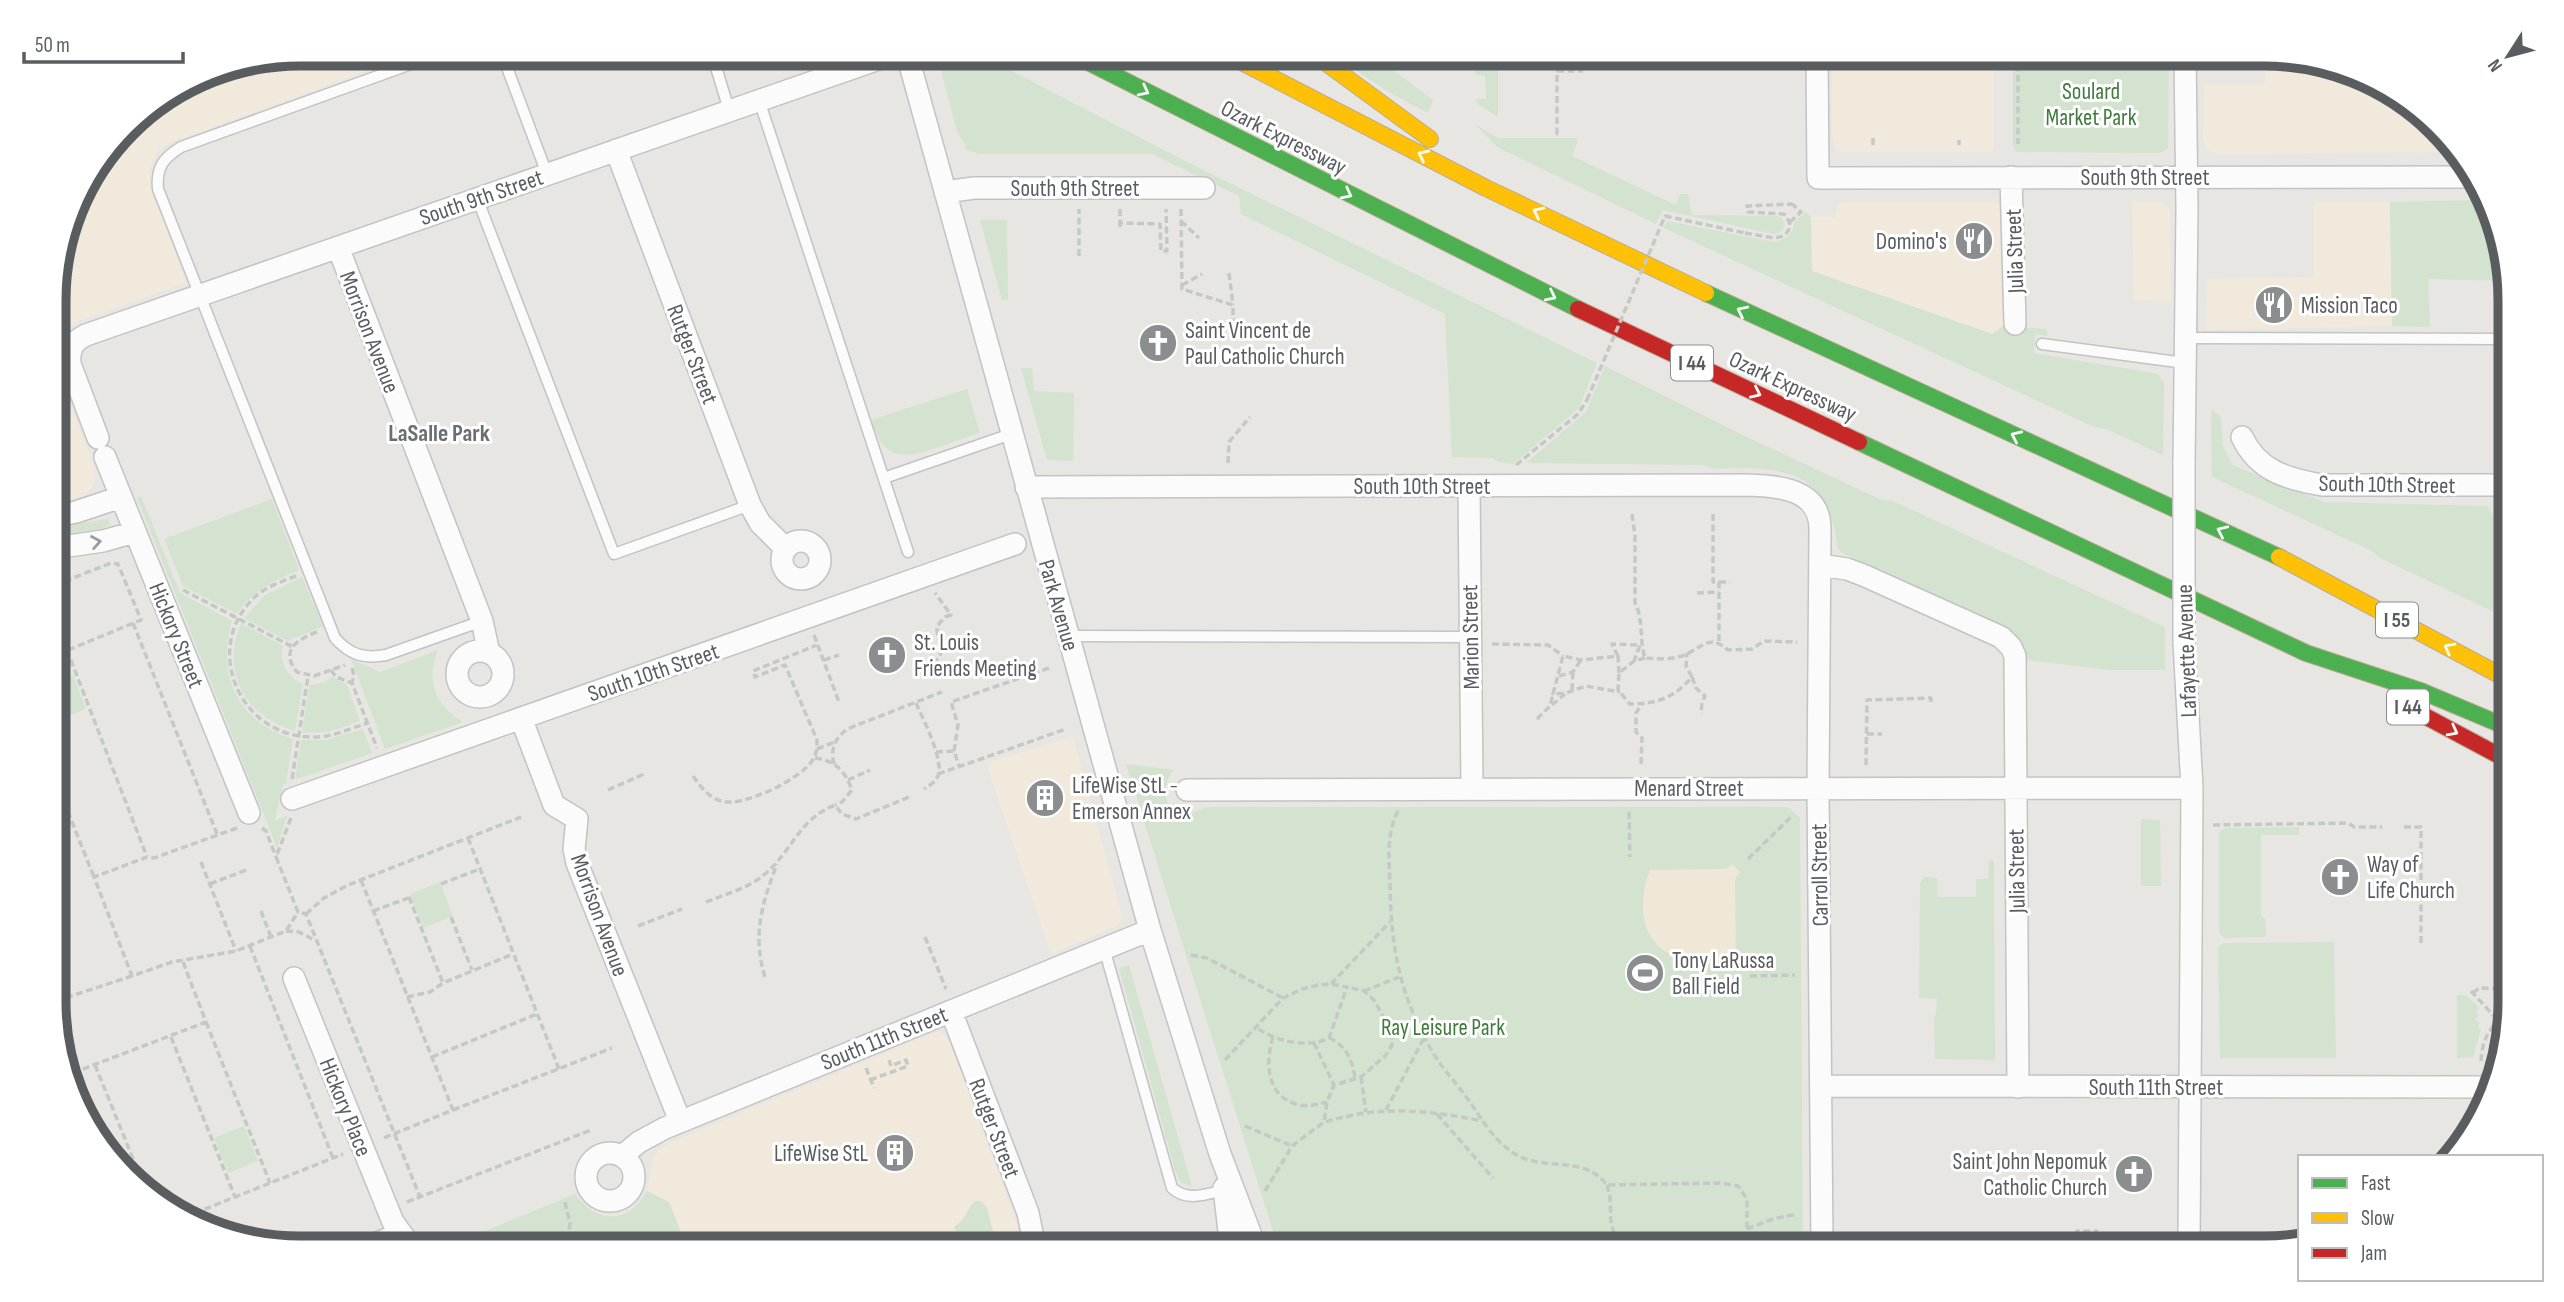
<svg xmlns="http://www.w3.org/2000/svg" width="2564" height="1302" viewBox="0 0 2564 1302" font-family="'Sofia Sans Condensed',sans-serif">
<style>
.commercial{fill:#f1eadc}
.green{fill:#d4e2d0}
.sand{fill:#efe8d9}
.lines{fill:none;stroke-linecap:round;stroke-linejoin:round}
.lane-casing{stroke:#c2c3c3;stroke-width:13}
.street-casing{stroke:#c2c3c3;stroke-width:24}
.fast-casing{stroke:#bbab95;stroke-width:18}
.slow-casing{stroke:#bbab95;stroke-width:18}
.jam-casing{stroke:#bbab95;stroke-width:18}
.path{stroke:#c5c9c6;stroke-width:3.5;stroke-dasharray:7 3.5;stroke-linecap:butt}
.lane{stroke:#fcfbfb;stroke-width:10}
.street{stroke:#fcfbfb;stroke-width:21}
.fast{stroke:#4caf50;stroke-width:16}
.slow{stroke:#ffc107;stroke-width:16}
.jam{stroke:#c62828;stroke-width:16}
.street-bridge-casing{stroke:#c2c3c3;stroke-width:24;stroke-linecap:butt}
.path-bridge{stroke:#c5c9c6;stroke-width:3.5;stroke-dasharray:7 3.5;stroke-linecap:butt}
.street-bridge{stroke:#fcfbfb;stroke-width:21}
.oneway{stroke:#f6fbf6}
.oneway2{stroke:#9a9c9e}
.labels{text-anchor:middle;stroke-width:6;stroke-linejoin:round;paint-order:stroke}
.shield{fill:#fff;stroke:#8b8e90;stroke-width:2}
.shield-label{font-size:21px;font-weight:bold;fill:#595d60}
.park-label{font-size:23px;fill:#407b3d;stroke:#fff}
.street-label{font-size:23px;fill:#595d60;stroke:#fff}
.poi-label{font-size:23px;fill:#595d60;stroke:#fff;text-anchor:start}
.neighbourhood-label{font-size:24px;font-weight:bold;fill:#6a6f72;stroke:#fff}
.rim{fill:none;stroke:#595d60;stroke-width:9}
</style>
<rect width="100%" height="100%" fill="#e8e6e3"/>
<path class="commercial" d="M300 54H413L169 143 157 152 149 172 150 185 185 280 184 283 79 321 68 328 59 341 55 357V284L79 192 138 116 207 73Z
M1832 54H1994V144L1992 152H1842L1836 150 1832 134Z
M2265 55 2372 79 2456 152 2216 154 2207 150 2203 140 2204 84H2265Z
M1845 202H1994L1999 205 2003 326 1993 334 1811 271V217H1835L1838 204Z
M2132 202H2160L2164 203 2170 210 2171 301 2134 300Z
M2314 202H2390L2392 326 2206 330 2207 279 2314 277Z
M55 365 94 467 95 480 91 488 84 496 55 504Z
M1073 737 1122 916 1121 922 1116 926 1051 954 986 763Z
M936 1032 944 1034 949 1041 1018 1226 1016 1233 1004 1248H687L669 1202 647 1191 653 1159 660 1149 669 1143Z"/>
<path class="green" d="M937 54H979L1191 164 1597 363 1579 408 1513 464 1499 462 1493 458 1452 457 1445 314 1241 214 1239 196 1152 154H980L964 149 966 145 957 132Z
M1331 54H1372L1433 100 1428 113 1392 94Z
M2013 54H2169L2168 148 2160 153 2016 152 2013 144Z
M1478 55H1498V117L1478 104 1475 99H1486L1485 76 1475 75V57Z
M1475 124 1498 138H1576L1578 141 1572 156 1676 205 1680 194H1688L1692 215 1777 216 1782 218 1785 227 1779 233 1773 234 1663 210 1656 224 1497 147Z
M2482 200 2508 269V281L2428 279 2430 327 2392 326 2390 202Z
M1806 212 1811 217 1812 271 1992 334 2003 326 2047 329V336L2035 334 2034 353 2158 374 2164 382 2163 455 2106 429 2094 427 1664 228 1667 221 1774 242C1787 240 1793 234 1794 222Z
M980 220H1007L1008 300H1002Z
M1605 366 1751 439 1882 500 1893 501 2165 627V670H2109L2026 660 2018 640 2003 626 1842 553 1838 548C1828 482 1803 469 1739 468 1727 468 1713 471 1702 465L1526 463 1586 412Z
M1021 368H1032L1034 391 1074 393 1073 461 1047 460Z
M967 389 980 433C964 438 949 444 933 449 899 460 883 457 871 420Z
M2211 409 2221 417 2223 445 2232 465 2324 502 2487 506 2496 519H2508L2509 619 2380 558 2372 551 2212 477Z
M141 496 180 593 232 621C216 676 238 722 293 739L286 783 283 785 275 820 287 816 277 848 137 498Z
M272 499 299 570C274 581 252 590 237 614L183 586 164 539Z
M108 519 110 524 99 530 55 536V527Z
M302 577 323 626 288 641 244 618 265 595Z
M241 623 283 646C279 663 287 677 303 684L295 731C246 717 220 673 241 623Z
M438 650C425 681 435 705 463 722L385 749 351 659 380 672Z
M73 675 86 709 56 721V682Z
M332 677 347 685 360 721 329 732 302 733 309 685 325 682Z
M363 729 372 753 295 780 301 740H325Z
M1126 764 1174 770C1162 783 1161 808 1182 813 1192 815 1201 808 1211 807H1788L1800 818 1803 1247H1278Z
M2141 819 2160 820 2161 886H2141Z
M2299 827V835H2261V917L2265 918 2266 937 2224 938 2219 932V832L2225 828Z
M1989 860 1994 861 1995 1060 1935 1059 1934 1015H1936L1937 999 1919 998 1920 883 1924 877 1937 878V897H1976V879H1988Z
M440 882 453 916 423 928 410 894Z
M2334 942 2336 1058H2220L2218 947 2224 943Z
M1129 965 1192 1186 1181 1183 1175 1170 1119 968Z
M2457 995H2466L2479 1007 2476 1012 2479 1015 2475 1020 2480 1023 2478 1027 2481 1030 2473 1057 2457 1058Z
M244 1126 258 1161 228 1173 214 1138Z
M647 1191 669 1202 687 1248H444L575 1194C597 1225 629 1224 647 1191Z
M975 1201H981L987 1208 993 1231C984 1243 972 1244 959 1238L954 1227C969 1217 966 1208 975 1201Z"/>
<path class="sand" d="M1732 864 1740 872 1735 879 1736 955C1708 972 1660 962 1647 929 1640 909 1643 889 1650 870L1726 869Z"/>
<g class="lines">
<g class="lane-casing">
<path id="lane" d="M439 54 181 147C163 158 156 168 158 189L335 638C350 655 364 659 386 655L482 621
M502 54 547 174
M712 54 729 110
M759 100 908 552
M477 198 614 554 750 505
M2185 338 2508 339
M2042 344 2185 363
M884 478 1011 434
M1068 636 1470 637
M1104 948 1172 1188C1187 1202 1207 1194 1224 1190
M2190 1238H2300"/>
</g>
<g class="street-casing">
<path id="street" d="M907 54 1150 930 1220 1154 1256 1248
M1817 54 1818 178 2473 177
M616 150 750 505 760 523 786 549
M2011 177 2015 324
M945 192 974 188H1204
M338 247 482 621 489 653
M2242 437C2258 471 2287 479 2322 485H2508
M98 438 70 364C69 349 72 342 86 335L893 54
M105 457 249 813
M2184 464 2187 210 2185 54
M1026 487 1748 485C1779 486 1820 489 1820 529L1818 789 1822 1247
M1469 487 1472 788
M55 516 76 512 121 497
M782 560a19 19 0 1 1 38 0a19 19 0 1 1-38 0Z
M55 548 103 541 135 532
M1820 565 1847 569 1863 575 2001 637 2011 647 2015 656 2018 1087
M2184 642 2192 788 2189 1247
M457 674a23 23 0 1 1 46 0a23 23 0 1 1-46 0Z
M521 718 554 805 577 819 574 849 577 863 680 1121
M1187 790 2192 788
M292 799 1015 544
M294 978 393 1222 412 1248
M951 1011 1028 1213 1035 1248
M1821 1086 2490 1087
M586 1177a24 24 0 1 1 48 0a24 24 0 1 1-48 0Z
M622 1156 639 1142 665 1128 1150 930
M1224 1188 1231 1248
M365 1248 400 1234"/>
</g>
<g class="fast-casing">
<path id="fast" d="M1072 54 1578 309
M1706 293 2279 557
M1859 442 2306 653 2421 691 2509 728"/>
</g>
<g class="slow-casing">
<path id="slow" d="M1226 54 1486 188 1706 293
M1314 54 1430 139
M2279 557 2509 680"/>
</g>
<g class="jam-casing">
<path id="jam" d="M1578 309 1859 442
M2421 714 2509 761"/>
</g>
<path class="path" d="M1557 54V134H1560
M2018 54V144
M1557 71H1583
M1873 138V146
M1959 140V145
M1120 209V223
M1181 209 1182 289 1233 305V324L1248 341
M1181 221 1199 238
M1790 222 1801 212 1792 204 1793 201
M1120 227V223L1160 224 1161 251H1167L1166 209
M1745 233 1774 238 1784 236C1792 228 1791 222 1784 214L1748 212 1747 206 1792 204
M1079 256V209
M1229 273 1233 305
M1182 285 1202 274
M1228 463 1229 442 1250 417
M1516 465 1578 414 1587 400
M1632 514 1635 536V603C1644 620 1639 640 1645 658 1657 659 1672 660 1684 655 1703 648 1708 633 1728 650L1752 649 1764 641 1797 642
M1713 514V582H1719V642
M296 576C283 581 268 586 257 595 199 646 240 740 316 737 333 737 351 728 368 723
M1719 582H1730
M55 585 111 563 118 564 141 620 56 655
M183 590 293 647
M1697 593 1719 592
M133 623 217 834
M317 632C298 639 279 650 297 672L314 676 345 665
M814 635 839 702
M1492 644 1548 645 1563 656
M67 650 147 857
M1618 656 1612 644 1640 645 1634 661
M1645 658 1634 661 1619 673 1618 690 1630 704C1657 704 1674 698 1692 677L1686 666 1687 653
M824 660 839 655
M352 668 354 675 352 683
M331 670 336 677 352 683 377 748
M914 672C924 669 941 663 941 650 941 641 936 635 937 626L945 617 951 615 935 593
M1619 673 1618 656 1581 660 1563 656 1553 694 1566 693 1586 686 1620 692
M1559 676 1573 672 1581 660
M1692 677 1696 688 1705 696 1702 703 1701 714
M1572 690 1573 672
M916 703C923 719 946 763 937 778 934 783 929 786 924 789
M1552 705 1565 694
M1537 719 1550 706 1553 694
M1867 734H1882
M817 749 835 742
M954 751 958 725 951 702 1049 668
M936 752 954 751 959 766
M815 758C836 761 845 771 852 790L842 802 835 805
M834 764C830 748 835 739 847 729L942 692
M1641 764 1642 738 1636 732V713L1642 704
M1866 765 1867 700 1931 698V702
M938 774 1066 729
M693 776C700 786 708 797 721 801 743 808 800 779 812 761 817 754 817 748 817 740L785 665 755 677 753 671 817 645
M292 779 308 676
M848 780 870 770
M56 782 94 877
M608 790 642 775 643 777
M1141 790 1162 783
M56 803 63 800
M1398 811C1386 835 1389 858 1390 884 1391 950 1400 998 1435 1056 1445 1072 1459 1086 1470 1102 1483 1121 1495 1142 1515 1154 1544 1172 1584 1154 1607 1185L1721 1183 1738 1186 1747 1199V1247
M1629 812 1630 857
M291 818 276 857 298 912 306 914 420 1197
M1149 819 1173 811
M2213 825 2348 823 2354 827H2382
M2404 827H2421V943
M237 828 154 858 147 857 94 877 132 976 172 962 236 951 286 931 298 912
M262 828 266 831 276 857
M468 838 559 1069
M1748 859 1792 816
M201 862 236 951
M361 880 453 1110 381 1139
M210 884 246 870
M441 884 480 869
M409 897 443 983
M706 902C726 894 749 888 765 874 793 850 798 820 835 805L842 814 856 819 909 797
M261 911 271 937
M373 911 411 897
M306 914 324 898 348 885 521 817
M451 917 472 970
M638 926 682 909
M286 931 299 932 314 940
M925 937 946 989
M250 946 333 1158
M1191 955 1207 958 1283 998
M56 963 69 996
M1750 976 1795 975
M765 977C752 936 762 903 777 864
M1331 984 1390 922
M1364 991 1399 977
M2471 991 2504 1027
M2473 993 2479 988 2510 989
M407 997 430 992 443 983 513 954
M56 1001 132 976
M206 1022 270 1183
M171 1037 235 1197
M1273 1037C1265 1063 1266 1097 1299 1105 1308 1107 1318 1104 1327 1102
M1329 1038C1346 1045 1353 1061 1355 1079
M1314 1043 1334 1085
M432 1057 537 1014
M1225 1060 1283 998 1302 989 1318 985 1331 984 1347 987 1329 1038C1307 1049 1276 1041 1257 1028
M2481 1061C2482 1039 2490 1026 2507 1013
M95 1065 142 1181
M866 1068 874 1088
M73 1073 206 1022 183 962
M1361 1077 1366 1112
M870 1080 908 1066 906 1060 891 1066 889 1060
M453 1110 612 1048
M1386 1110 1424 1038
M1437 1114 1493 1178
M1326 1122C1378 1105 1429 1110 1482 1121
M1245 1126 1292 1146
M1607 1185 1610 1197 1611 1223 1618 1247
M1265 1191 1292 1146 1324 1122 1327 1102 1334 1085 1361 1077 1386 1055 1392 1045V1033L1374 1000 1364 991 1347 987
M407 1202 591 1130
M565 1202 570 1223 567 1248
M185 1217 343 1154
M1747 1229 1773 1219 1797 1214
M1617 1239 1632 1238
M2064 1240 2077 1243V1231H2098
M2078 1243 2099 1242V1247
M2034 1247V1240"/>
<use href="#lane" class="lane"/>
<use href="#street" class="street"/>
<use href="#fast" class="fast"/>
<use href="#slow" class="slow"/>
<use href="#jam" class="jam"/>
<g class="street-bridge-casing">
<path id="street-bridge" d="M2184 642V464"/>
</g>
<path class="path-bridge" d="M1587 400 1665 216 1745 233"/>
<use href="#street-bridge" class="street-bridge"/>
</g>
<defs><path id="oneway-chevron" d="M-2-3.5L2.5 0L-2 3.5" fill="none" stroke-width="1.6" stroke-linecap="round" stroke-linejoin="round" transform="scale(1.75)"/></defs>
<g class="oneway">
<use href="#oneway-chevron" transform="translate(1144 91) rotate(27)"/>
<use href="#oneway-chevron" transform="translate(1423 155) rotate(-154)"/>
<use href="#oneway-chevron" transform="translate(1347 194) rotate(27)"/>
<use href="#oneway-chevron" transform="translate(1538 212) rotate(-154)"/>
<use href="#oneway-chevron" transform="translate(1551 296) rotate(26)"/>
<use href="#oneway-chevron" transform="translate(1742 311) rotate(-154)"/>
<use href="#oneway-chevron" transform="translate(1756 393) rotate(25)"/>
<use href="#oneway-chevron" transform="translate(2016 436) rotate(-155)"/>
<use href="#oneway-chevron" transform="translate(2222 531) rotate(-155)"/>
<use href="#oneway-chevron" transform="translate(2449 648) rotate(-152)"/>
<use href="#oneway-chevron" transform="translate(2453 731) rotate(28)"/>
</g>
<use class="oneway2" href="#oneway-chevron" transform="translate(96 542) rotate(-10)"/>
<defs>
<g id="restaurant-disc" transform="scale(2.0125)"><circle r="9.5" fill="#8b8d8e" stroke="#fff"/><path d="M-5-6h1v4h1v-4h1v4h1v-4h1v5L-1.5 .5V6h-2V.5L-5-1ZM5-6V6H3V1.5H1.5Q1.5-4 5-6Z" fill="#fff"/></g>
<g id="church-disc" transform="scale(2.0125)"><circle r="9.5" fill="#8b8d8e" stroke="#fff"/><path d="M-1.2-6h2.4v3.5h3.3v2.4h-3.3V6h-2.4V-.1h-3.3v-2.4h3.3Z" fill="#fff"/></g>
<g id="building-disc" transform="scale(2.0125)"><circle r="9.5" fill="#8b8d8e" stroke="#fff"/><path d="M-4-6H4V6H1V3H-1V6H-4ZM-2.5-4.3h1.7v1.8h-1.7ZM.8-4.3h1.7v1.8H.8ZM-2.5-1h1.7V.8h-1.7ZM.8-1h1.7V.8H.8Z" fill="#fff"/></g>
<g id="stadium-disc" transform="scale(2.0125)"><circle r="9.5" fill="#8b8d8e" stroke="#fff"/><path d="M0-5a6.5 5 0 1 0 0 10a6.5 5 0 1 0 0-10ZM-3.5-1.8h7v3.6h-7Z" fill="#fff"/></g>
</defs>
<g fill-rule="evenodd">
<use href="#restaurant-disc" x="1974" y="241"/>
<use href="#restaurant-disc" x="2274" y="305"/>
<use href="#church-disc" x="1158" y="343"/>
<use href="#church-disc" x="887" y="655"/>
<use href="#building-disc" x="1045" y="798"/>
<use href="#church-disc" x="2340" y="877"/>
<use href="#stadium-disc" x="1645" y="973"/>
<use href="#building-disc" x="895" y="1153"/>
<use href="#church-disc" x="2134" y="1174"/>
</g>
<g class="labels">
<g class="shield">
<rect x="1671" y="345.5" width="42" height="35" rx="5"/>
<rect x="2376" y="602.5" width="42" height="35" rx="5"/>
<rect x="2387" y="689.5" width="42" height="35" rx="5"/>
</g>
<g class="shield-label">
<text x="1692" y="370">I 44</text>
<text x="2397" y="627">I 55</text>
<text x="2408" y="714">I 44</text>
</g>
<g class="park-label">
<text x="2091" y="99">Soulard<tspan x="2091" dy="26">Market Park</tspan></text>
<text x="1443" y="1035">Ray Leisure Park</text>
</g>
<g class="street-label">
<text transform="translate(1284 137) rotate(27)" y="8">Ozark Expressway</text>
<text x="2145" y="185">South 9th Street</text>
<text x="1075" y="196">South 9th Street</text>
<text transform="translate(481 197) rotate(-19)" y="8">South 9th Street</text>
<text transform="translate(2014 251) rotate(-92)" y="8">Julia Street</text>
<text transform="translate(370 332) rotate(69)" y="8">Morrison Avenue</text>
<text transform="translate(693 354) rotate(69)" y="8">Rutger Street</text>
<text transform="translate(1793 386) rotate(25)" y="8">Ozark Expressway</text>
<text transform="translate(2387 484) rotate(1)" y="8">South 10th Street</text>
<text x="1422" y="494">South 10th Street</text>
<text transform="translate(1059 605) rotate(74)" y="8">Park Avenue</text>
<text transform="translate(177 635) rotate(68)" y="8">Hickory Street</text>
<text transform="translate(1470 637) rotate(-91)" y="8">Marion Street</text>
<text transform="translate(2186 651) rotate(-92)" y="8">Lafayette Avenue</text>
<text transform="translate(653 672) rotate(-19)" y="8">South 10th Street</text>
<text x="1689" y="796">Menard Street</text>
<text transform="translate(2016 871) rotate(-91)" y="8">Julia Street</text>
<text transform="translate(1819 875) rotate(-91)" y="8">Carroll Street</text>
<text transform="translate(600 915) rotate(70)" y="8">Morrison Avenue</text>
<text transform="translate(884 1038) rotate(-22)" y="8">South 11th Street</text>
<text x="2156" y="1095">South 11th Street</text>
<text transform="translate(346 1107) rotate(68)" y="8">Hickory Place</text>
<text transform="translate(995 1128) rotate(69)" y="8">Rutger Street</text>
</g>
<g class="poi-label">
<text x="1947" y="249" text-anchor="end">Domino's</text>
<text x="2301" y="313">Mission Taco</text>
<text x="1185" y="338">Saint Vincent de<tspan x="1185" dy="26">Paul Catholic Church</tspan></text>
<text x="914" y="650">St. Louis<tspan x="914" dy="26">Friends Meeting</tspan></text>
<text x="1072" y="793">LifeWise StL -<tspan x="1072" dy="26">Emerson Annex</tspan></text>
<text x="2367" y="872">Way of<tspan x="2367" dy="26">Life Church</tspan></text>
<text x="1672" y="968">Tony LaRussa<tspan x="1672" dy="26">Ball Field</tspan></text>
<text x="868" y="1161" text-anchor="end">LifeWise StL</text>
<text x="2107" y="1169" text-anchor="end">Saint John Nepomuk<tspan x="2107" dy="26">Catholic Church</tspan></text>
</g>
<g class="neighbourhood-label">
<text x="439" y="441">LaSalle Park</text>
</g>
</g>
<path d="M0 0H2564V1302H0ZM300 66H2264A234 234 0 0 1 2498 300V1002A234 234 0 0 1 2264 1236H300A234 234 0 0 1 66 1002V300A234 234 0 0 1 300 66Z" fill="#fff" fill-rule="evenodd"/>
<path class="rim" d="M300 66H2264A234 234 0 0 1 2498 300V1002A234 234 0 0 1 2264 1236H300A234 234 0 0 1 66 1002V300A234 234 0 0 1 300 66Z"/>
<rect x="2298" y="1155" width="245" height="126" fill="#ffffff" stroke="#bdbebf" stroke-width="2"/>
<rect x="2312" y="1178" width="35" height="10" fill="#4caf50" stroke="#bdbebf" stroke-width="2"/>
<text x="2361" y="1190" font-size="21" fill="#595d60">Fast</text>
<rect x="2312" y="1213" width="35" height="10" fill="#ffc107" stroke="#bdbebf" stroke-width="2"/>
<text x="2361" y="1225" font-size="21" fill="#595d60">Slow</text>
<rect x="2312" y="1248" width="35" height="10" fill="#c62828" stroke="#bdbebf" stroke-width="2"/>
<text x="2361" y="1260" font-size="21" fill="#595d60">Jam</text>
<g transform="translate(2508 56) rotate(234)" stroke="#ffffff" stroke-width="5" paint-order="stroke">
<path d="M0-5L12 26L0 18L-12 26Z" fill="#595d60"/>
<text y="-10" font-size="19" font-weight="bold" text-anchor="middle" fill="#595d60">N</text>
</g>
<path d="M24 52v10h159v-10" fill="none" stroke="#595d60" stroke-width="3.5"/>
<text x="35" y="52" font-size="21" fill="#595d60" stroke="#ffffff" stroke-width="5" paint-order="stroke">50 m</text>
</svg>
